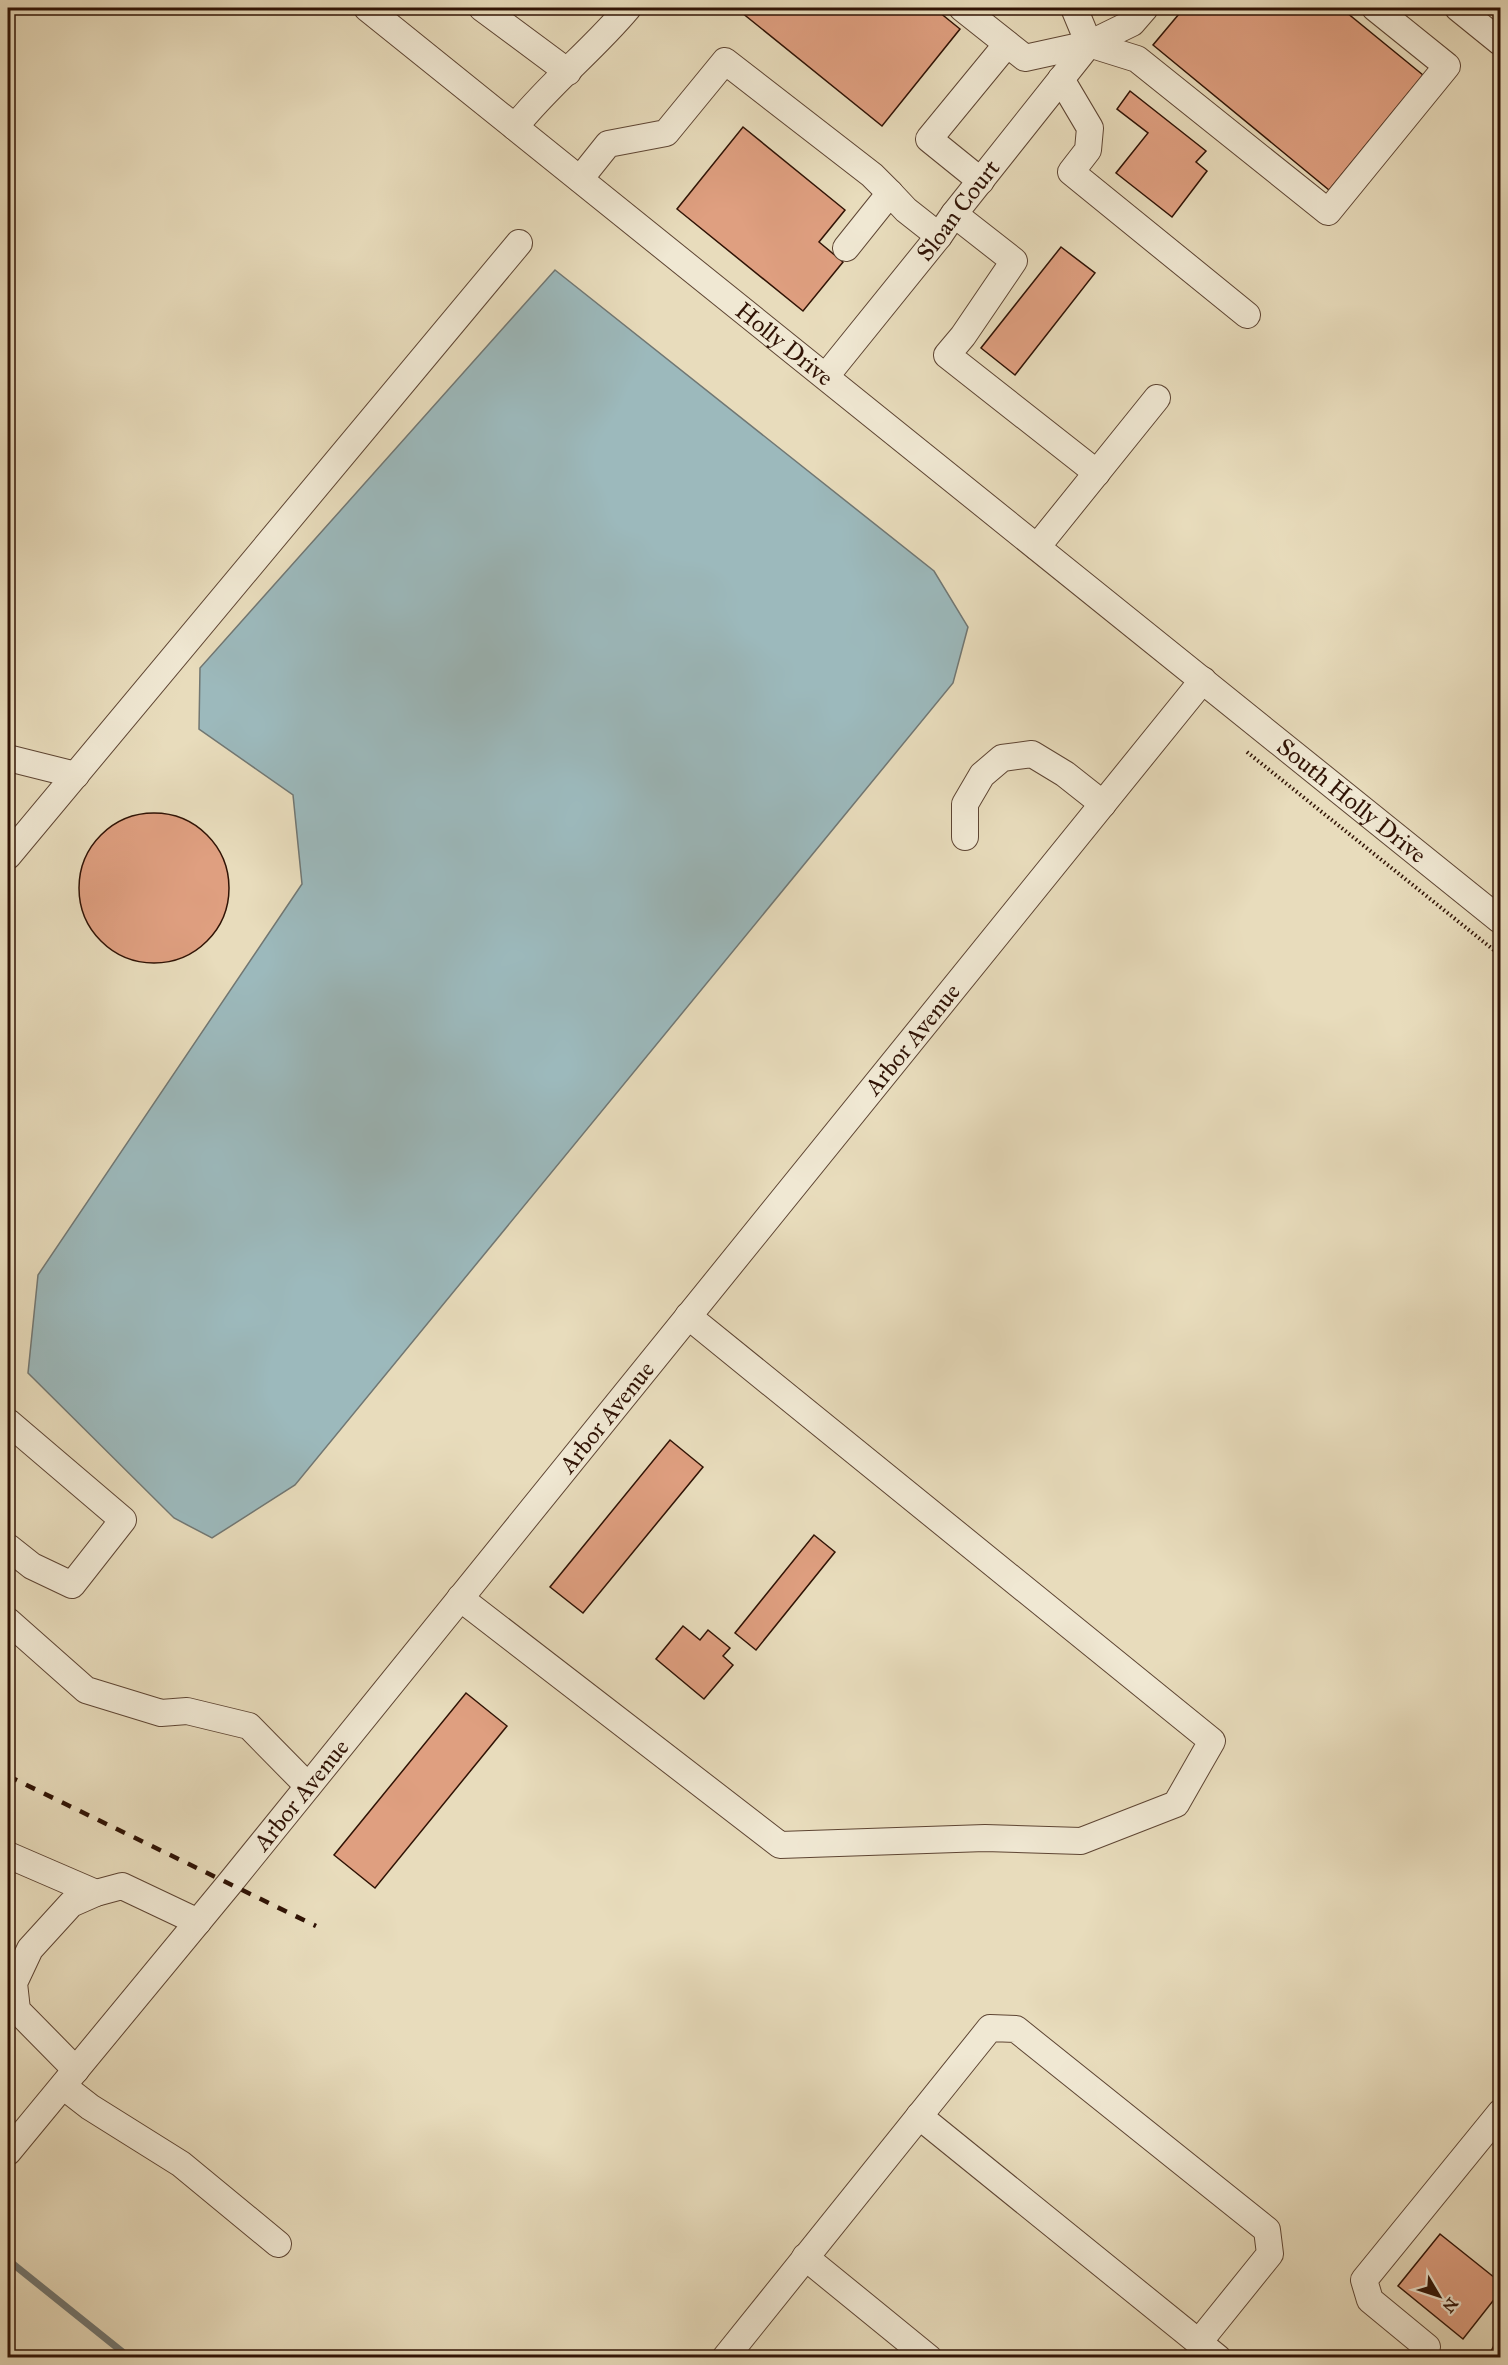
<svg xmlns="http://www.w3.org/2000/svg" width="1508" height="2365" viewBox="0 0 1508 2365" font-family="'IM FELL Great Primer',serif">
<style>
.water{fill:#9cb9bc;stroke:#717773;stroke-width:1.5}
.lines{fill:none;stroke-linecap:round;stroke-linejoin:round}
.stream{stroke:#717773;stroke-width:7}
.building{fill:#df9f80;stroke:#301305;stroke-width:1.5}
.minor-casing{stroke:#5e4533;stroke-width:28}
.path{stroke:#301305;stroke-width:4;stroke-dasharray:1.5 3;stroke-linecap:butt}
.minor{stroke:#f0e8d3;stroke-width:26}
.rail{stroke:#301305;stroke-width:4.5;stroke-dasharray:10 10;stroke-linecap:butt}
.labels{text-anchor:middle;stroke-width:4.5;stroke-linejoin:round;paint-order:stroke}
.street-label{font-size:24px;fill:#301305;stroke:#f0e8d3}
</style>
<rect width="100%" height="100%" fill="#e8dcbc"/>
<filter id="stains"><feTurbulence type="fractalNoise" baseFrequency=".00333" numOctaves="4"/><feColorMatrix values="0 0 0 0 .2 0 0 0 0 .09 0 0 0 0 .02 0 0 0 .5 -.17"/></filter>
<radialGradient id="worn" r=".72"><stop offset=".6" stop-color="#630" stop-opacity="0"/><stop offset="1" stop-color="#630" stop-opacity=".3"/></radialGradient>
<path class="water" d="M555 270 934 571 968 627 953 683 295 1485 212 1538 174 1518 28 1373 38 1275 302 884 293 795 199 729 200 668Z"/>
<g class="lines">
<path class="stream" d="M8 2260 130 2358"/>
</g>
<path class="building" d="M736 8H934L960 29 882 126Z
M1184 8H1341L1423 75 1329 190 1153 45Z
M1130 91 1206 151 1196 162 1207 171 1172 217 1116 173 1148 133 1117 109Z
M743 127 845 210 819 242 843 262 803 311 677 209Z
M1061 247 1095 273 1015 375 981 348Z
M79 888a75 75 0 1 1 150 0a75 75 0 1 1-150 0Z
M670 1440 703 1467 583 1613 550 1587Z
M814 1535 835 1552 756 1650 735 1633Z
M683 1626 700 1640 708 1630 730 1648 723 1656 733 1665 704 1699 656 1659Z
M466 1693 507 1726 375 1888 334 1855Z
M1440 2234 1500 2282V2292L1463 2339 1398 2286Z
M1500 2335V2358H1488L1497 2339Z"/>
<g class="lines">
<g class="minor-casing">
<g id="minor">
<path id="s1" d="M367 8 1500 920"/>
<path d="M482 8 568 72"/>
<path d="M962 8 1025 58 1089 44 1132 23 1145 8"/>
<path d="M1074 8 1089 44 1137 59 1328 212 1447 66 1375 8"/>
<path d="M1458 8 1500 42"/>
<path d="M1061 79 1090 128 1088 150 1071 172 1247 315"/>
<path d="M515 127C549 84 593 50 628 8"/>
<path d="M580 179 608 144 666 133 725 61 872 175 890 193"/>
<path d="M981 181 929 139 1007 44"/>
<path d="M954 214 1014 261 963 336 947 355 1097 473"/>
<path d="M846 248 890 193 906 210 939 236"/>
<path id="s2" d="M826 376 939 236 954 214 1089 44"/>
<path d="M1037 547 1157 398"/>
<path d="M8 758 76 775"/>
<path d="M965 837V804L982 775 1002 758 1032 754 1065 774 1103 804"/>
<path d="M8 856 519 243"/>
<path d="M8 1422 123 1520 72 1585 32 1566 8 1547"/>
<path d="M460 1598 780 1845 985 1838 1081 1841 1176 1804 1212 1741 688 1316"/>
<path d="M8 1621 86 1690 161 1713 187 1711 249 1726 308 1786"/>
<path d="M8 1855 96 1893"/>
<path d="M76 2070 17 2010 14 1983 30 1949 71 1904 96 1893 122 1886 198 1922"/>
<path d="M63 2086 90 2107 181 2164 278 2244"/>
<path d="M919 2116 1218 2358"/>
<path id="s3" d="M8 2152 230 1883 1203 680"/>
<path d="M805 2257 929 2358"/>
<path d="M1427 2347 1370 2300 1364 2280 1500 2113"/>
<path d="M725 2358 990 2028 1016 2029 1267 2230 1270 2254 1199 2342"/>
</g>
</g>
<path class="path" d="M1247 752 1500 955"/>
<use href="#minor" class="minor"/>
<path class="rail" d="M8 1776 316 1926"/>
</g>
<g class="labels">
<g class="street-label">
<text dy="8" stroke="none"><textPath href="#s2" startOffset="212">Sloan Court</textPath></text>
<text dy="8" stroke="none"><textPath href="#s1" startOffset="536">Holly Drive</textPath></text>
<text dy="8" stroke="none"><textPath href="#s1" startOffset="1264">South Holly Drive</textPath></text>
<text dy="8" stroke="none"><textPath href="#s3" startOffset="1434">Arbor Avenue</textPath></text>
<text dy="8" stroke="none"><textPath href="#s3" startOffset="948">Arbor Avenue</textPath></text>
<text dy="8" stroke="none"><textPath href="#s3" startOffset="462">Arbor Avenue</textPath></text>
</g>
</g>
<rect width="1508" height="2365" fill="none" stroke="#e8dcbc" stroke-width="30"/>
<rect x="9" y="9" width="1490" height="2347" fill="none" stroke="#301305" stroke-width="3"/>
<rect x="15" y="15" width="1478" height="2335" fill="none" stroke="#301305" stroke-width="1.5"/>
<g transform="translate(1439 2296) rotate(129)" stroke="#f0e8d3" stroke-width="4.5" paint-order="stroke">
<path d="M0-4.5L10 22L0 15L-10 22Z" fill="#301305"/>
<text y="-9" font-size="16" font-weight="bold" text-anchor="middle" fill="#301305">N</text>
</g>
<rect width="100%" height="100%" filter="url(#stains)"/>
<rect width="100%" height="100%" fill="url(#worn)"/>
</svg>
